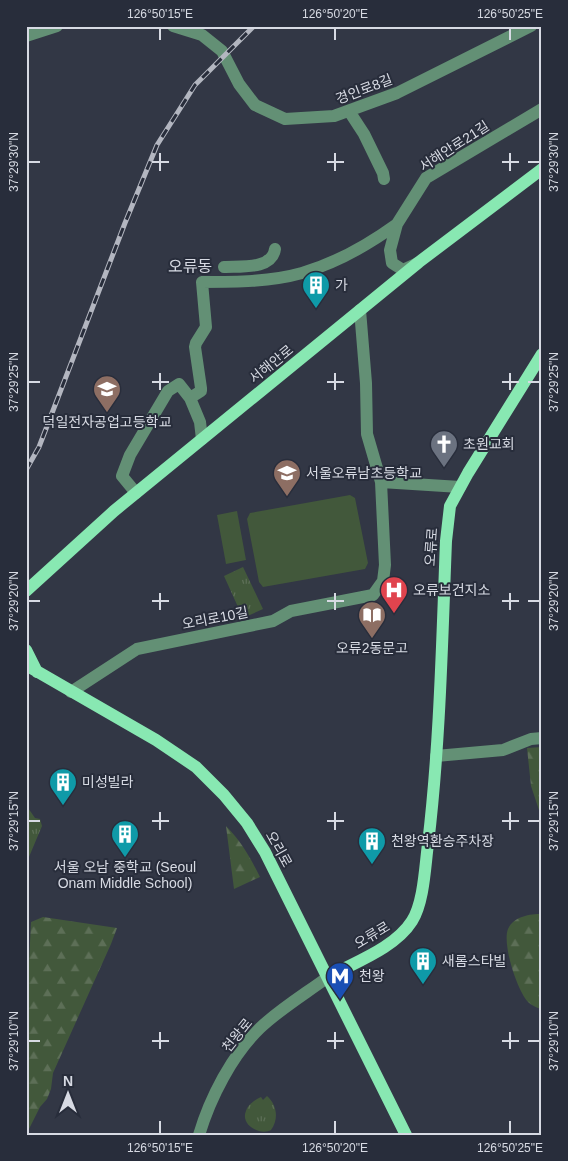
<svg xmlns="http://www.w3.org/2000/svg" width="568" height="1161" viewBox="0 0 568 1161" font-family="Arial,'Noto Sans KR',sans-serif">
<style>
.grass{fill:url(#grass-tufts)}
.forest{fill:url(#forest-firs)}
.garden{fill:#42583b}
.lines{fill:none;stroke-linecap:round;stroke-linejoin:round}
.minor{stroke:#639075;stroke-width:12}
.major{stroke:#88e8b2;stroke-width:12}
.rail-casing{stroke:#b3b6c0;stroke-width:5}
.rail{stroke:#282d3b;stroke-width:3;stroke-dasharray:9;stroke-linecap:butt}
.ticks{fill:none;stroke:#d7dae3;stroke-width:2}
.labels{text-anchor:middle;stroke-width:4;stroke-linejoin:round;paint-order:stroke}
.street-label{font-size:14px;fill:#d7dae3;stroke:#282d3b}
.poi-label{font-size:14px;fill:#d7dae3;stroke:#282d3b;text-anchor:start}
.quarter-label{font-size:16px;fill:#d7dae3;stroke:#282d3b}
.neatline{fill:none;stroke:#d7dae3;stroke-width:2}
.ticks-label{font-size:12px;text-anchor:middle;fill:#d7dae3}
</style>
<defs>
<pattern id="grass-tufts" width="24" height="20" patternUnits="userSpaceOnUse" patternTransform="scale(1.25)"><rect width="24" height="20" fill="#42583b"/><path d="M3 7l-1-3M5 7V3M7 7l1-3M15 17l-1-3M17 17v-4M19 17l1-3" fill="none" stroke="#5d6f57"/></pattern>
<pattern id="forest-firs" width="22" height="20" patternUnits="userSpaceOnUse" patternTransform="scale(1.25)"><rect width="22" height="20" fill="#42583b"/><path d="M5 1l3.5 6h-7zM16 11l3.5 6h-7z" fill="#5d6f57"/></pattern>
</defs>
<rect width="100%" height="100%" fill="#323745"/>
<path class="grass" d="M243 567 263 609 243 618 224 576Z
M26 805 35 818 40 819 42 826 26 864Z
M267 1096C277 1105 279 1119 271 1130 260 1136 240 1125 246 1111 248 1104 255 1100 261 1097L263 1100Z"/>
<path class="forest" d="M542 747V819L531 786 527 748Z
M226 826C241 841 250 857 260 877L234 889Z
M542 914V1009C537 1008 531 1005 528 1002 517 990 502 944 508 929 514 916 530 914 542 914Z
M43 917 117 928 111 944 53 1073 51 1089 47 1099 40 1107 26 1135V968L29 963 31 922Z"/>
<path class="garden" d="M350 495 355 498 368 563 365 569 263 587 259 582 247 519 250 513Z
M237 511 246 560 226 564 217 515Z"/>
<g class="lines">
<path class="minor" d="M173 26 202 35 222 51 239 84 255 105 285 119 334 116 397 93 531 26
M26 36 57 26
M349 111 364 134 383 173 384 179
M397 224 426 178 542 109
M224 267C240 266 272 270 275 249
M202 439 200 422 190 398 201 391V388L195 347 196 343 206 327 202 282C235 282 270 282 302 273 336 263 368 245 397 224L390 250 392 263 403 270 416 264
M381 482 460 487
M136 493 122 476 130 455 168 391 179 384 190 398
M71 692 137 649 273 621 291 611 373 595 383 581 385 565 381 482 367 434 366 383 360 310
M436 756 503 750 531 739 542 738
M199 1135C210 1098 232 1055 260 1028 280 1009 305 994 328 977"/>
<path class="major" d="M26 591 114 511 419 262 542 169
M26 650 37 672
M26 665 156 740 196 767 224 795 247 823 265 852 406 1135
M328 977C355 962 395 948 412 921 424 902 425 866 428 844 440 743 442 642 446 541L450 506 468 473 542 354"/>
<g class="rail-casing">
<path id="rail" d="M26 470 39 447 125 223 157 145 195 85 254 26"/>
</g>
<use href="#rail" class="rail"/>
</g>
<path class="ticks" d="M160 28V40M335 28V40M510 28V40M160 153V171M335 153V171M510 153V171M28 162H40M152 162H169M327 162H344M502 162H519M528 162H540M160 373V390M335 373V390M510 373V390M28 382H40M152 382H169M327 382H344M502 382H519M528 382H540M160 593V610M335 593V610M510 593V610M28 601H40M152 601H169M327 601H344M502 601H519M528 601H540M160 812V830M335 812V830M510 812V830M28 821H40M152 821H169M327 821H344M502 821H519M528 821H540M160 1032V1049M335 1032V1049M510 1032V1049M28 1041H40M152 1041H169M327 1041H344M502 1041H519M528 1041H540M160 1121V1134M335 1121V1134M510 1121V1134"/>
<defs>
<g id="building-pin" transform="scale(1.4375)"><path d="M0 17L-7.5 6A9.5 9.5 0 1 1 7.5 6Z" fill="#0f9aa8" stroke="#282d3b"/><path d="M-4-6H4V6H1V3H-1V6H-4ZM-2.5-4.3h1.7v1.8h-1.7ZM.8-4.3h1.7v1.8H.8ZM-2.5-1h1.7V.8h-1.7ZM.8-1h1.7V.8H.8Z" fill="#fff"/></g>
<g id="school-pin" transform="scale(1.4375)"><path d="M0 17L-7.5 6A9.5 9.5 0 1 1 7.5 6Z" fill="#8d6e63" stroke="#282d3b"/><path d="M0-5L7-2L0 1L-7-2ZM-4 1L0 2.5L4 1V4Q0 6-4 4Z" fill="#fff"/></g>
<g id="church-pin" transform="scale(1.4375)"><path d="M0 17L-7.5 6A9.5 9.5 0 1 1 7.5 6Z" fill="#6b7280" stroke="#282d3b"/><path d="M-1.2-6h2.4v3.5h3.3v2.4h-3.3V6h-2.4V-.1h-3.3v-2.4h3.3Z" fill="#fff"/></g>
<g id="hospital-pin" transform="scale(1.4375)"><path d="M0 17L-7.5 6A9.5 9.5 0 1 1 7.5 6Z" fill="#e0444e" stroke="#282d3b"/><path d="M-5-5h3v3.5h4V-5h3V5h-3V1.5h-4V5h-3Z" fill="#fff"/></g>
<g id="library-pin" transform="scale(1.4375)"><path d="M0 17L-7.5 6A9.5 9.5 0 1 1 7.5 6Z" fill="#8d6e63" stroke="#282d3b"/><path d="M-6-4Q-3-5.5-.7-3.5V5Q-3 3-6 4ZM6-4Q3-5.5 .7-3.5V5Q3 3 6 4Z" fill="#fff"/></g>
<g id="metro-pin" transform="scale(1.4375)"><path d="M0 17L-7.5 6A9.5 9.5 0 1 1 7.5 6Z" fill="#1a4fb4" stroke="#282d3b"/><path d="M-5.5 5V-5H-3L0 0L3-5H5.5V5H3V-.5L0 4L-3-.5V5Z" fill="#fff"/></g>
</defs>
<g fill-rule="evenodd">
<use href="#building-pin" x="316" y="285"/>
<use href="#school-pin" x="107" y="389"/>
<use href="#church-pin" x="444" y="444"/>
<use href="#school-pin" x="287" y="473"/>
<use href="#hospital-pin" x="394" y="590"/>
<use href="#library-pin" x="372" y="615"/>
<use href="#building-pin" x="63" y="782"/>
<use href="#building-pin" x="125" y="834"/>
<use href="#building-pin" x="372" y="841"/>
<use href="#building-pin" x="423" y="961"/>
<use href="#metro-pin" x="340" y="976"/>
</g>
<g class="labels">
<g class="street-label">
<text transform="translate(364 89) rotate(-21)" y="5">경인로8길</text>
<text transform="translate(454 146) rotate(-33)" y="5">서해안로21길</text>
<text transform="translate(271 364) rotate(-39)" y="5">서해안로</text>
<text transform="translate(431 547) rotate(-86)" y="5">오류로</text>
<text transform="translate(215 618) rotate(-11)" y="5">오리로10길</text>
<text transform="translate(279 849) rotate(61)" y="5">오리로</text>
<text transform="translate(372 935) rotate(-31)" y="5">오류로</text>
<text transform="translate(237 1035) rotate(-51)" y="5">천왕로</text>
</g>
<g class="poi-label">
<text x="335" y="290">가</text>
<text x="107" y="427" text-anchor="middle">덕일전자공업고등학교</text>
<text x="463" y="449">초원교회</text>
<text x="306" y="478">서울오류남초등학교</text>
<text x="413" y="595">오류보건지소</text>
<text x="372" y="653" text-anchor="middle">오류2동문고</text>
<text x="82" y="787">미성빌라</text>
<text x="391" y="846">천왕역환승주차장</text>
<text x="125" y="872" text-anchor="middle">서울 오남 중학교 (Seoul<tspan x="125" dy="16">Onam Middle School)</tspan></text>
<text x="442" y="966">새롬스타빌</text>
<text x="359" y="981">천왕</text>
</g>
<g class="quarter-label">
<text x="190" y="272">오류동</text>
</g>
</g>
<rect width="568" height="1161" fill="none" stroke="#282d3b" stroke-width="55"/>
<g transform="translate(68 1094)" stroke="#282d3b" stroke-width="4" paint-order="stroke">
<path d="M0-4L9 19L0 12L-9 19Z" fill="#d7dae3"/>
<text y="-8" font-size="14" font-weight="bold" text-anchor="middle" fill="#d7dae3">N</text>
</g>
<rect x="28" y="28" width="512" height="1106" class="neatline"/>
<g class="ticks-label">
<text x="160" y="18">126°50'15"E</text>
<text x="335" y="18">126°50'20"E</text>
<text x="510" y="18">126°50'25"E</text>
<text transform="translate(14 162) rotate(-90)" y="4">37°29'30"N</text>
<text transform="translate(554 162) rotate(-90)" y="4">37°29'30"N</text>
<text transform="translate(14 382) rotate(-90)" y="4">37°29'25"N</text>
<text transform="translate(554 382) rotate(-90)" y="4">37°29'25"N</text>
<text transform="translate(14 601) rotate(-90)" y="4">37°29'20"N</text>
<text transform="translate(554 601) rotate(-90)" y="4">37°29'20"N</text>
<text transform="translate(14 821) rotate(-90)" y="4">37°29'15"N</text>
<text transform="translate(554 821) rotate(-90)" y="4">37°29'15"N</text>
<text transform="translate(14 1041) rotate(-90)" y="4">37°29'10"N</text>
<text transform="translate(554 1041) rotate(-90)" y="4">37°29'10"N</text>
<text x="160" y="1152">126°50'15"E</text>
<text x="335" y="1152">126°50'20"E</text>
<text x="510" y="1152">126°50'25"E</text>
</g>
</svg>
